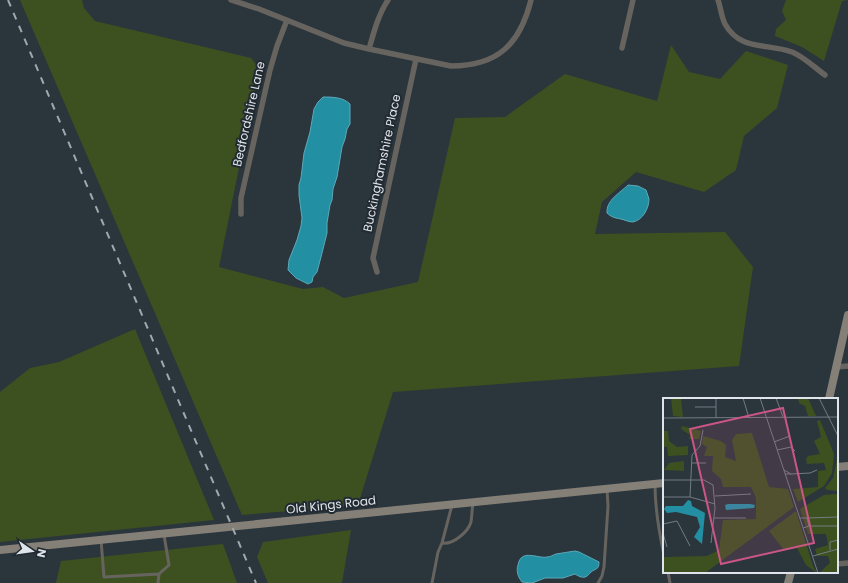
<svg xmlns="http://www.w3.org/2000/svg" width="848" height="583" viewBox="0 0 848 583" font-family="Poppins,sans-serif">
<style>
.green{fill:#3d5120}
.water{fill:#238fa3;stroke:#5ba9b8}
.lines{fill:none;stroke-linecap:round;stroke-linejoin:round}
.lane{stroke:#67645f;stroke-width:3}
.street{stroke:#67645f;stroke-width:5.5}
.secondary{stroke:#847f77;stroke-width:8}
.rail{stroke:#a1a8ae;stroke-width:2;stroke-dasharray:7 7;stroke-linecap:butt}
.labels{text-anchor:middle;stroke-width:4;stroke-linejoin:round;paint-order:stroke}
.street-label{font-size:12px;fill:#dfe5ea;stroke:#222b32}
.inset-road{fill:none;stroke:#737b82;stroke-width:1}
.view{fill:#cb5686;fill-opacity:0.15;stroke:#cb5686;stroke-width:2}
.inset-edge{fill:none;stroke:#dfe5ea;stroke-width:2}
</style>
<rect width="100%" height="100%" fill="#2b353c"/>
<path class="green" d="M20 0H82L84 8 95 21 251 58 259 68 219 267 303 289 323 287 344 298 418 282 455 118 505 117 565 74 657 101 671 45 689 72 720 79 746 51 788 65 777 108 744 136 736 170 704 192 636 172 602 202 595 234 725 232 753 267 739 366 393 392 358 505 242 515Z
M786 0H848L842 1 824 61 802 47 775 36 776 29 786 20 782 11Z
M135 329 214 520 0 542V392L30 368 59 362Z
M351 530 342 583H268L257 557 263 542Z
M223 544 237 583H56L61 561Z"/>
<path class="water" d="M323 97C332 97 343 97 350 104V124L347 129 345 139 342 147 337 177 333 189 332 200 330 205 327 223V233L321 257 317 272 313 277 312 282 308 284 296 278 288 270 289 260 297 240 301 226 302 218 299 195V185L301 178 304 153 310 132 314 109 318 102Z
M628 185 638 186 646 190C647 193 648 196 649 199 649 208 643 220 633 222 629 222 625 220 621 219 615 218 611 217 607 213 606 200 620 193 628 185Z
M575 551 579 552 599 562C599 570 596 568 591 572 589 574 588 576 585 577 582 578 578 576 575 574L563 578H545L532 583 522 582C518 577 516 571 518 565 521 548 538 559 547 557 550 557 553 555 556 554 562 553 569 552 575 551Z"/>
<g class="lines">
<path class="lane" d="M655 484C655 508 659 532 664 555
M452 505 442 543C453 545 468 532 471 522 472 516 472 509 473 503
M101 540 104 577 159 574 169 565 164 535
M668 572 670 583
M158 583 159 574
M432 583 438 552 442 543
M598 583 602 576 604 567 608 506 607 489"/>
<path class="street" d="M231 0 259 9 344 43 369 49 451 66C498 66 520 44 531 0
M718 0C721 8 721 16 725 24 740 51 767 43 792 52 804 57 814 67 825 75
M622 48 633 0
M369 49C374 32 378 15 388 0
M241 214V198L270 70 277 46 287 20
M377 272 373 258 416 59
M836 367 848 366
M837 564 848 563"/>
<path class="secondary" d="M829 399 848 315
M837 467 848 466
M0 550 664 483
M788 583 791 572"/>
<path class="rail" d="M8 0 256 583"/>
</g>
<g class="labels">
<g class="street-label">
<text transform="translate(249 114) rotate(-77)" y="4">Bedfordshire Lane</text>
<text transform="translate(382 163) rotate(-78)" y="4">Buckinghamshire Place</text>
<text transform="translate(331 505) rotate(-6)" y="4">Old Kings Road</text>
</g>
</g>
<g transform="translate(663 398)">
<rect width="175" height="175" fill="#2b353c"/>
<path d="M8 0H18L20 19 10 18ZM135 0H145L153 18H145L142 8 136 5ZM157 22 171 56 169 75 161 88 135 104 130 91 155 89V73L163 72 161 65 144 66 143 61 145 58 157 56 151 43 158 39 154 23ZM19 28 38 33 36 41H26L27 37 18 31ZM0 33H5L6 43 14 49 25 48V57L5 58 4 49H0ZM89 35 106 89 125 91 131 109 42 175H0V159L44 158 56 152 60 122 93 121V100L88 89H60L58 81 49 73 50 58H41L44 49 39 46 40 38 58 43 63 47 62 59 73 63 69 42 73 36ZM175 56V93L164 92 162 90 170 80ZM21 63V73L1 72 6 65ZM171 96H175V175H156L167 165 165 158H154L152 151 165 147 163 136H145L137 111 161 97ZM133 113 150 168 154 175 143 167 134 150 121 152 106 133Z" fill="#3d5120"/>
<path d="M25 102 28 103 29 108 42 115 39 146 31 139 37 129 34 119 13 114 4 115 1 111 3 108H20ZM65 106H87L92 107 91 110 63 112 62 107Z" fill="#238fa3"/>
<path class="inset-road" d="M53 0V20M80 0 86 20M97 0 155 175M113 0 120 19M156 0 175 38M32 9H53M0 20 175 19M111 44 127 38M114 52 128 49 132 53M29 65H43M121 72 128 76H122M128 76 147 75 154 72M0 82H41L50 87 52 110 48 145M52 98 88 96M0 99H27L52 106M27 99 29 57 37 48 40 32M51 120H83M137 120H144L146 128 140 130M144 120 175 119M0 126 14 123 27 148M146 128H175M0 135 4 149M167 152V144L175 142M150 158 175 151"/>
<path class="view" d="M120 10 151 145 58 166 27 31Z"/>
<rect width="175" height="175" class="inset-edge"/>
</g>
<g transform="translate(32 551) rotate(103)" stroke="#222b32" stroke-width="3" paint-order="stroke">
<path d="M0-3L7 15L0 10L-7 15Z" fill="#dfe5ea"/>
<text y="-6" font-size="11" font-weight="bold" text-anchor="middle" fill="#dfe5ea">N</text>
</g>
</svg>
